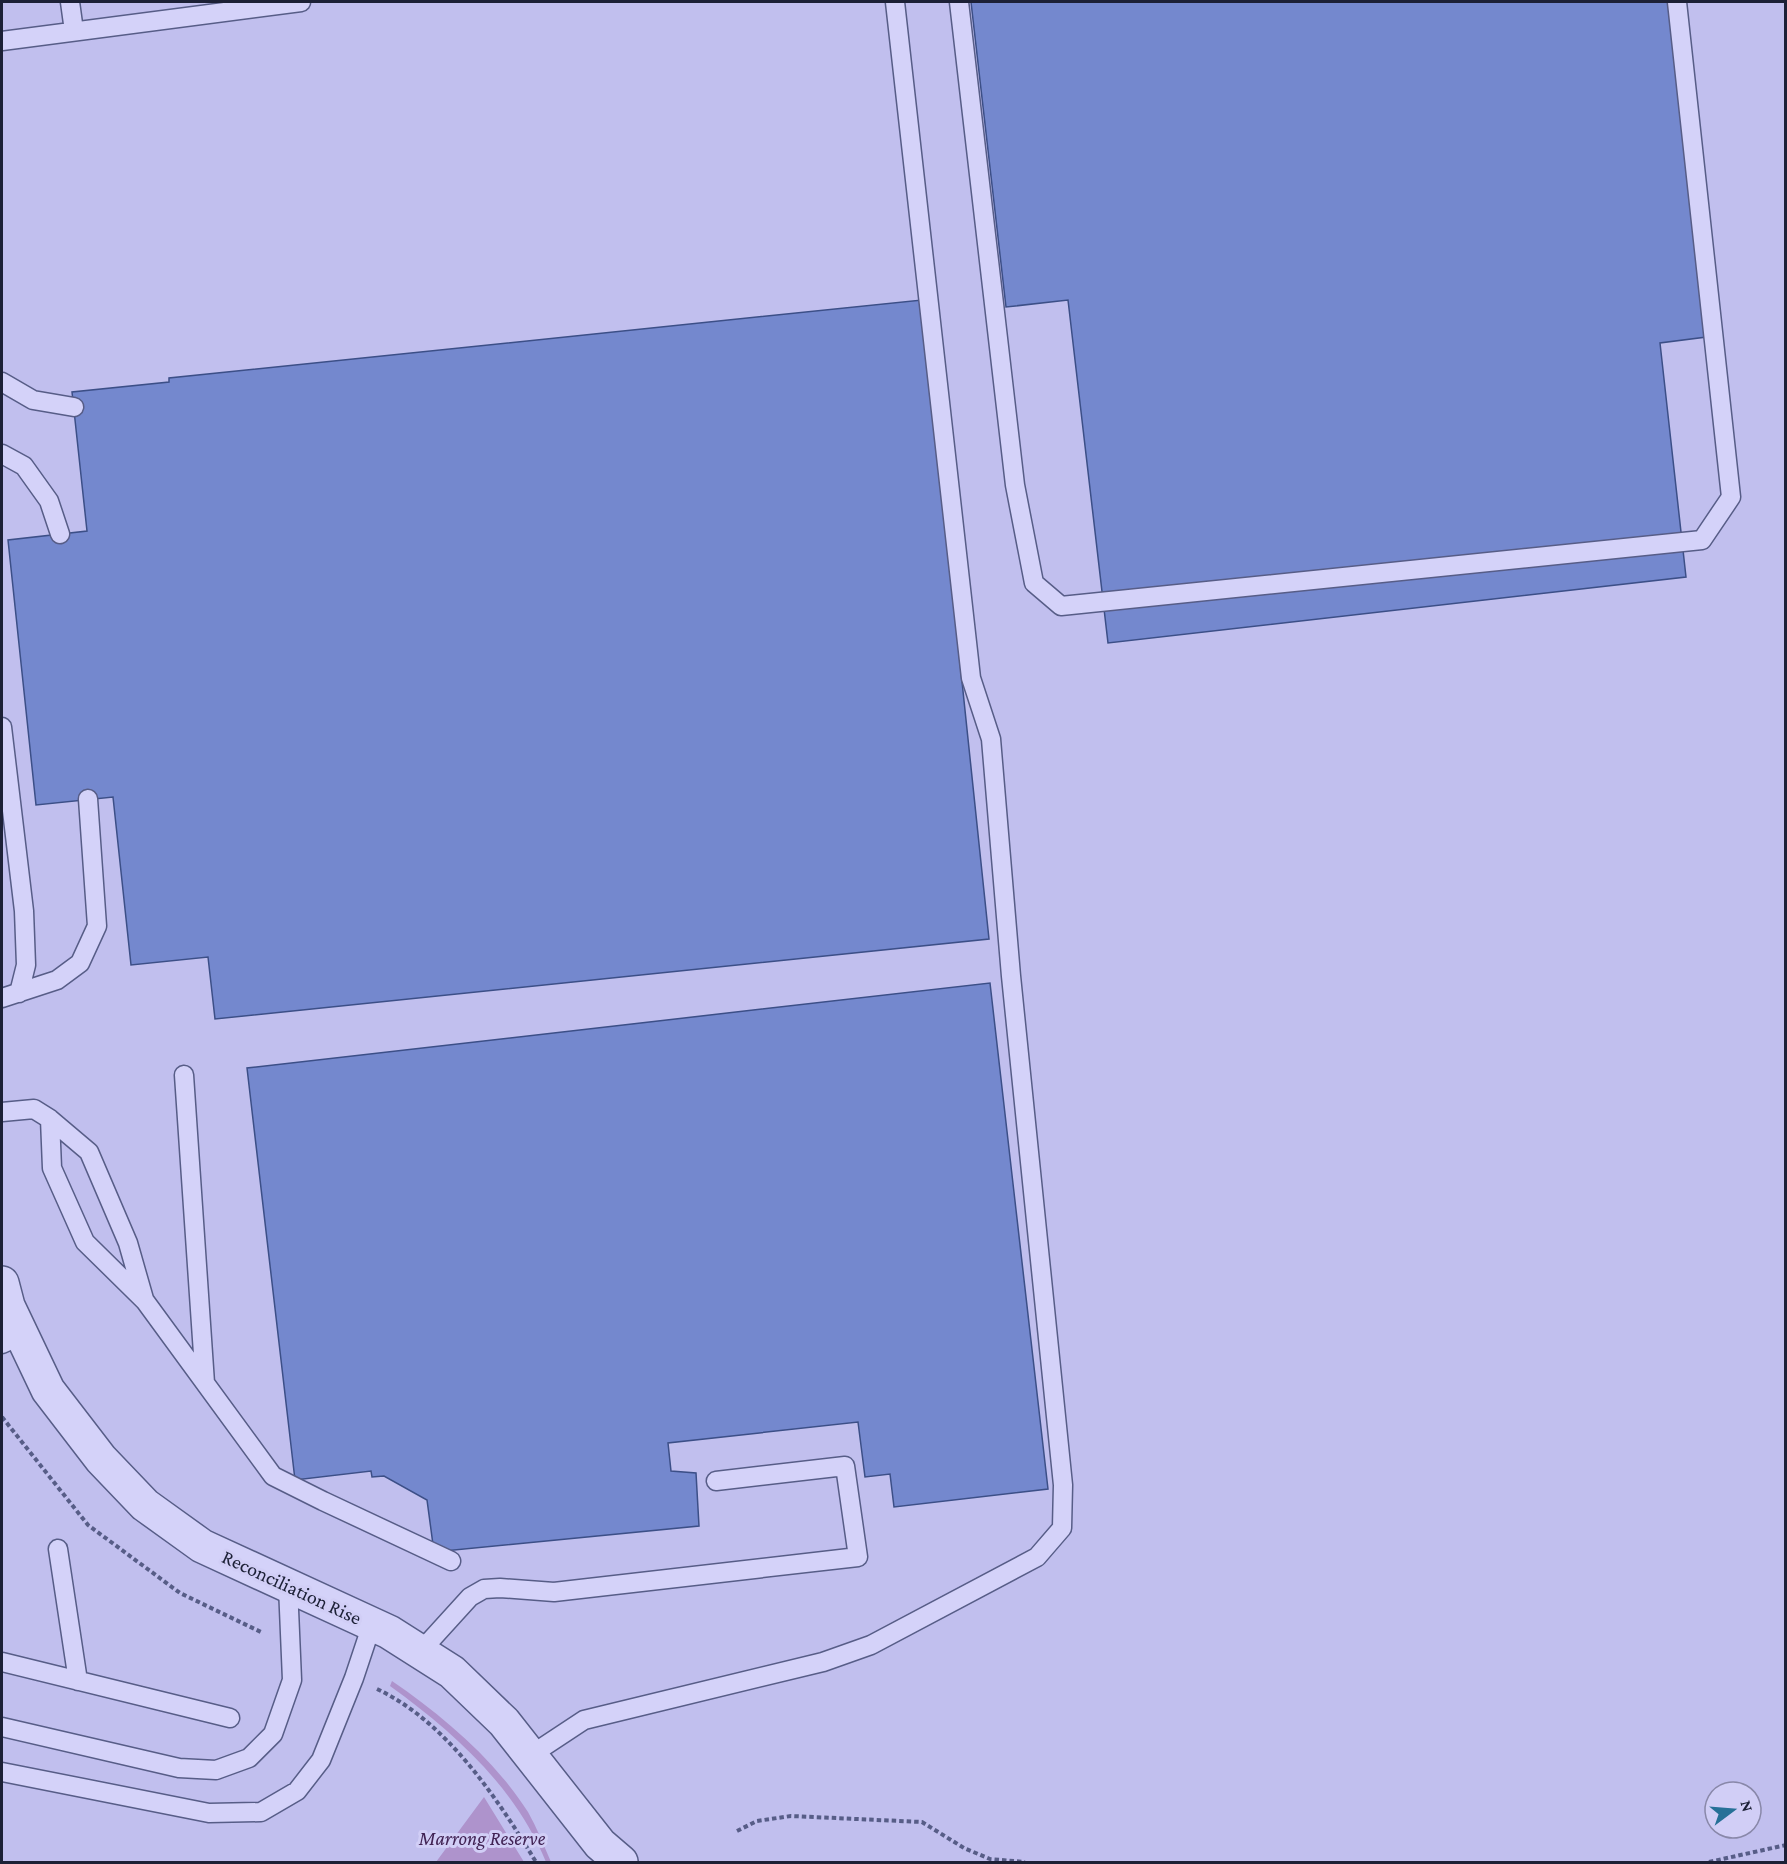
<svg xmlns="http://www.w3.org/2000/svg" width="1787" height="1864" viewBox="0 0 1787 1864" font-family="'Crimson Pro',serif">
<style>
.green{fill:#ae93cc}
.building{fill:#7488ce;stroke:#3c4f87;stroke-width:1.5}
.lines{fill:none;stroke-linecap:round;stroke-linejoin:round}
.service-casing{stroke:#575d87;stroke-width:21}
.minor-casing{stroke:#575d87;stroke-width:36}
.path{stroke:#575d87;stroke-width:4;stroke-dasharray:4.5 3;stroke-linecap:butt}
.service{stroke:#d4d2f9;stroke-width:18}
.minor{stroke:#d4d2f9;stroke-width:33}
.labels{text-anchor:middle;stroke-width:6;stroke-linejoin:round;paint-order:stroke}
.street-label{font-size:20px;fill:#1c2036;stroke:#d1cef6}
.park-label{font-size:20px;font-style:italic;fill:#402253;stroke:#d1cef6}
</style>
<rect width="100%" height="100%" fill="#c1bfee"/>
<path class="green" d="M392 1681C443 1716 494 1759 528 1812 537 1828 544 1846 551 1862H546C515 1787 455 1733 390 1686Z
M484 1797 524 1862H436Z"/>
<path class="building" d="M971 2H1683L1722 335 1660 343 1686 577 1108 643 1068 300 1006 307Z
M922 300 989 939 215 1019 208 957 131 965 113 797 36 805 8 540 87 531 72 392 169 382V378Z
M990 983 1048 1489 894 1507 890 1474 865 1477 858 1422 668 1443 671 1471 696 1473 699 1526 434 1552 427 1500 384 1476 372 1477 371 1471 295 1480 247 1068Z"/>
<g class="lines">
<g class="service-casing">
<path id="service" d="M70 2 74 31
M959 2 1015 485 1034 583 1061 606 1702 540 1731 497 1677 2
M2 41 301 2
M2 382 33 400 74 407
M2 454 24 466 49 501 60 534
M2 727 24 911 26 965 19 993
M2 998 57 980 80 963 97 926 88 799
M184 1075 205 1383
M2 1112 34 1109 50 1119 89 1152 128 1243 144 1299
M50 1119 52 1168 85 1242 145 1301 273 1476 323 1501 451 1561
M2 1344 22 1335
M58 1549 78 1681
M420 1652 470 1597 484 1589 500 1588 554 1592 858 1557 845 1466 716 1481
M2 1662 230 1718
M2 1727 179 1768 216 1770 249 1758 273 1734 292 1680 288 1586
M531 1755 584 1720 823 1662 871 1645 1037 1557 1062 1528 1063 1485 1011 976 991 739 971 678 895 2
M2 1772 209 1813 261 1812 297 1791 321 1760 354 1678 372 1624"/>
</g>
<g class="minor-casing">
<path id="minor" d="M2 1283 8 1306 48 1390 101 1459 145 1505 202 1546 389 1632 452 1672 504 1722 600 1844 621 1862"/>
</g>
<path class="path" d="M2 1417 88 1525 180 1593 263 1633
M377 1689C447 1722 497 1798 536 1862
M737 1831 757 1821 791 1816 922 1822 964 1848 990 1859 1025 1862
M1709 1862 1786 1845"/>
<use href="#service" class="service"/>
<use href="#minor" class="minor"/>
</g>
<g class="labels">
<g class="street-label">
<text transform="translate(292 1587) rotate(25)" y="7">Reconciliation Rise</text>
</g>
<g class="park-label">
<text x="482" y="1845">Marrong Reserve</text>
</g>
</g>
<rect width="1787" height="1864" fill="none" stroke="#1c2036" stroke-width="6"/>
<g transform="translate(1733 1810) rotate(74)"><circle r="28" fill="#d1cef6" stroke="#8988a9" stroke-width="1.5"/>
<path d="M0-4.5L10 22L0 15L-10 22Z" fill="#267097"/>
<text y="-9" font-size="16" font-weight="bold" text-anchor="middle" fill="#1c2036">N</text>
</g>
</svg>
